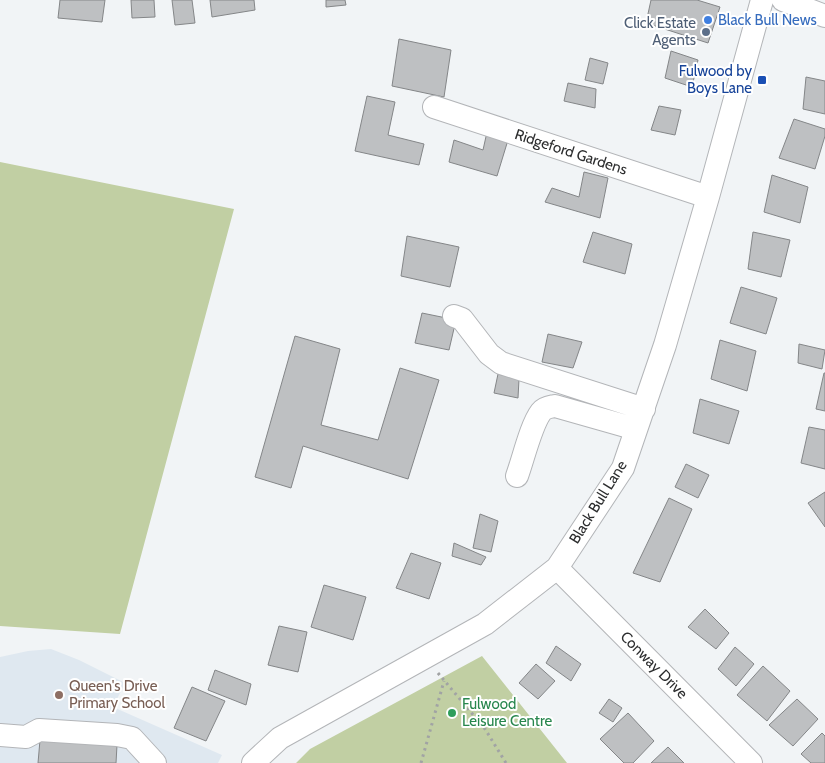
<svg xmlns="http://www.w3.org/2000/svg" width="825" height="763" viewBox="0 0 825 763" font-family="Cabin,sans-serif">
<style>
.built{fill:#dfe8f0}
.green{fill:#c1cfa3}
.building{fill:#bec0c2;stroke:#848688}
.lines{fill:none;stroke-linecap:round;stroke-linejoin:round}
.minor-casing{stroke:#b3b5b8;stroke-width:24}
.path{stroke:#a1a3a4;stroke-width:3;stroke-dasharray:2.5 4;stroke-linecap:butt}
.minor{stroke:#fff;stroke-width:22}
.shop-dot{fill:#3f7fe0;stroke:#fff;stroke-width:2}
.service-dot{fill:#5c6f8a;stroke:#fff;stroke-width:2}
.transit-dot{fill:#1a4fb4;stroke:#fff;stroke-width:2}
.education-dot{fill:#8d6e63;stroke:#fff;stroke-width:2}
.leisure-dot{fill:#2e9e5b;stroke:#fff;stroke-width:2}
.labels{text-anchor:middle;stroke-width:4;stroke-linejoin:round;paint-order:stroke}
.shop-label{font-size:15px;fill:#366cbe;stroke:#fff;text-anchor:start}
.service-label{font-size:15px;fill:#4e5e75;stroke:#fff;text-anchor:end}
.transit-label{font-size:15px;fill:#164399;stroke:#fff;text-anchor:end}
.street-label{font-size:15px;fill:#2c2d2e;stroke:#fff}
.education-label{font-size:15px;fill:#785e54;stroke:#fff;text-anchor:start}
.leisure-label{font-size:15px;fill:#27864d;stroke:#fff;text-anchor:start}
</style>
<rect width="100%" height="100%" fill="#f1f4f6"/>
<path class="built" d="M51 649 79 660 125 683 113 707 222 755 218 763H0V657L28 651Z"/>
<path class="green" d="M0 162 234 209 120 634 0 626Z
M482 656 567 763H296L310 749Z"/>
<path class="building" d="M60 0H105L102 22 58 18Z
M131 0H154L155 17 132 18Z
M172 0H192L195 23 175 25Z
M210 0H254L255 10 212 17Z
M326 0H345L346 5 326 7Z
M651 0H697L720 7 708 43 646 23Z
M399 39 451 50 444 97 392 86Z
M671 51 698 60 692 87 665 78Z
M590 58 608 63 603 84 585 80Z
M806 77 825 81V114L803 109Z
M568 83 596 89 595 108 564 101Z
M367 96 395 102 388 135 424 144 419 165 355 151Z
M659 106 681 110 675 135 651 130Z
M794 119 825 129V136L815 169 779 158Z
M487 132 508 140 497 176 449 162 454 140 483 150Z
M584 172 608 178 600 218 545 202 552 188 579 197Z
M772 175 808 187 800 223 764 212Z
M593 232 632 244 625 274 583 262Z
M753 232 790 240 781 277 748 269Z
M407 236 459 247 450 287 401 276Z
M741 287 777 298 766 334 730 323Z
M422 313 456 320 449 350 415 343Z
M548 334 582 342 573 368 542 362Z
M295 336 340 349 321 425 378 440 400 368 439 380 408 479 303 446 291 488 255 477Z
M720 340 756 351 747 391 711 379Z
M799 344 825 350 822 369 798 363Z
M824 373H825V411L816 409Z
M498 374 519 379 518 398 494 393Z
M700 399 739 411 729 444 693 433Z
M809 427 825 430V469L801 463Z
M686 464 709 475 698 498 675 487Z
M825 492V527L808 503Z
M669 498 692 509 660 582 633 573Z
M480 514 498 521 491 552 473 548Z
M454 543 486 557 481 565 452 556Z
M411 553 441 563 429 599 396 588Z
M324 585 366 597 353 640 311 627Z
M705 609 729 633 716 649 688 627Z
M279 626 307 632 298 672 268 665Z
M556 646 581 664 571 681 546 663Z
M735 647 754 664 736 686 718 669Z
M536 664 555 681 538 699 519 683Z
M763 666 790 691 767 721 737 695Z
M215 670 251 684 246 705 208 690Z
M192 687 225 701 206 741 174 728Z
M609 699 622 708 613 722 599 713Z
M797 699 818 719 793 746 769 725Z
M628 713 654 741 633 763H624L600 739Z
M822 733 825 736V763H811L801 754Z
M40 740 117 745 116 763H38Z
M668 747 684 763H651Z"/>
<g class="lines">
<g class="minor-casing">
<path id="minor" d="M783 0 825 16
M434 107 708 197
M454 316 462 319 489 354 501 363 644 409
M517 476C523 460 531 425 541 412 545 407 550 407 555 406L636 429
M557 568 751 763
M0 735 26 737 39 730 117 735 132 738 155 763
M253 763 280 738 485 624 557 568 623 468 665 345 708 197 762 0"/>
</g>
<path class="path" d="M438 673 485 729 506 763
M421 763 444 681"/>
<use href="#minor" class="minor"/>
</g>
<circle class="shop-dot" cx="708" cy="20" r="5"/>
<circle class="service-dot" cx="706" cy="32" r="5"/>
<rect class="transit-dot" x="757" y="75" width="10" height="10" rx="2.5"/>
<circle class="education-dot" cx="59" cy="695" r="5"/>
<circle class="leisure-dot" cx="452" cy="713" r="5"/>
<g class="labels">
<g class="shop-label">
<text x="718" y="25">Black Bull News</text>
</g>
<g class="service-label">
<text x="696" y="28">Click Estate<tspan x="696" dy="17">Agents</tspan></text>
</g>
<g class="transit-label">
<text x="752" y="76">Fulwood by<tspan x="752" dy="17">Boys Lane</tspan></text>
</g>
<g class="street-label">
<text transform="translate(571 152) rotate(18)" y="5">Ridgeford Gardens</text>
<text transform="translate(598 502) rotate(-58)" y="5">Black Bull Lane</text>
<text transform="translate(654 665) rotate(45)" y="5">Conway Drive</text>
</g>
<g class="education-label">
<text x="69" y="691">Queen's Drive<tspan x="69" dy="17">Primary School</tspan></text>
</g>
<g class="leisure-label">
<text x="462" y="709">Fulwood<tspan x="462" dy="17">Leisure Centre</tspan></text>
</g>
</g>
</svg>
